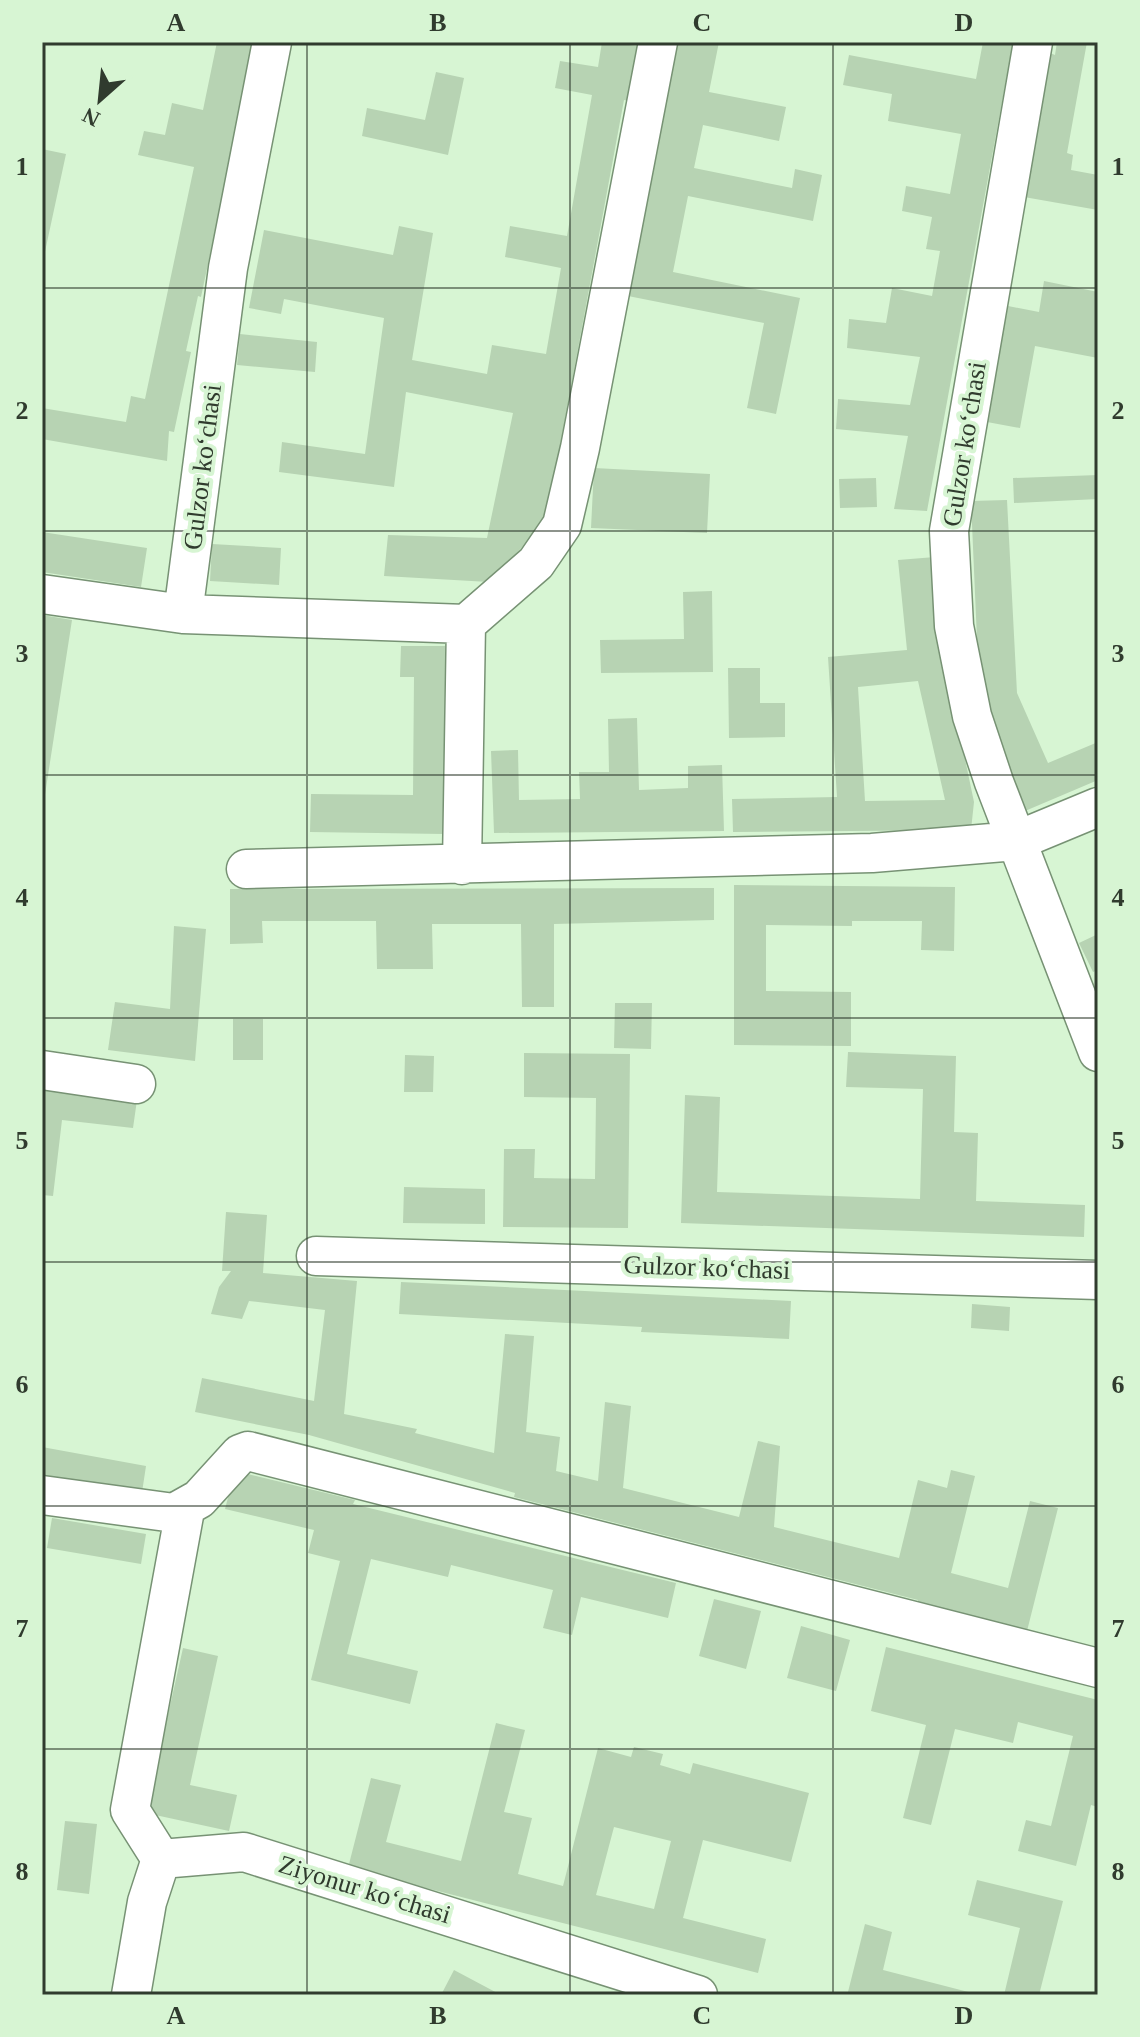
<svg xmlns="http://www.w3.org/2000/svg" width="1140" height="2037" viewBox="0 0 1140 2037" font-family="Georgia,serif">
<style>
.building{fill:#b7d3b3;fill-rule:evenodd}
.lines{fill:none;stroke-linecap:round;stroke-linejoin:round}
.minor-casing{stroke:#779274;stroke-width:41}
.minor{stroke:#fff;stroke-width:38}
.grid{fill:none;stroke:#303b2e;stroke-width:2;stroke-opacity:0.55}
.labels{text-anchor:middle;stroke-width:8;stroke-linejoin:round;paint-order:stroke}
.street-label{font-size:26px;fill:#303b2e;stroke:#d7f5d3}
.neatline{fill:none;stroke:#303b2e;stroke-width:3}
.grid-label{font-size:26px;text-anchor:middle;font-weight:bold;fill:#303b2e}
</style>
<rect width="100%" height="100%" fill="#d7f5d3"/>
<path class="building" d="M217 42H255L201 297 198 296 186 351 191 352 174 432 169 431 167 461 42 439V408L126 422 131 396 145 399 194 167 138 155 144 131 165 135 172 103 203 110Z
M602 42 638 46 628 101 624 100 546 522 489 582 384 576 388 535 487 538 513 413 406 392 394 487 279 472 282 442 365 454 384 318 284 299 281 314 249 308 264 230 393 255 399 226 433 233 412 360 487 374 492 345 546 354 561 268 505 257 510 226 567 236 592 95 555 88 560 61 598 67Z
M678 42H719L709 92 786 107 779 141 703 125 694 168 792 188 795 169 822 175 813 221 688 196 673 272 800 298 776 414 747 408 764 323 628 296Z
M983 42H1013L927 511 894 509 908 436 836 429 838 399 910 405 920 357 847 348 849 319 886 323 892 288 932 296 940 251 926 249 932 217 902 211 906 186 950 194 961 134 888 121 892 94 843 85 849 55 976 79Z
M1057 42H1087L1067 153 1073 155 1071 170 1098 175V210L1024 197 1050 53 1055 55Z
M436 72 464 78 448 155 362 136 367 108 425 120Z
M42 149 66 154 43 261H42Z
M1044 281 1098 292V358L1035 346 1020 428 987 422 1008 306 1039 312Z
M240 334 317 342 315 372 237 365Z
M594 468 710 474 707 533 591 528Z
M1098 475V499L1014 503 1013 478Z
M876 478 877 507 840 508 839 479Z
M1007 500 1017 693 1048 763 1098 742V780L1025 811 980 709 971 501Z
M42 532 147 548 141 587 42 572Z
M212 544 281 548 279 585 210 581Z
M935 557 960 735 974 802 971 830 733 832 732 799 837 797 828 657 907 650 898 560ZM918 681 945 800 865 801 858 687Z
M712 591 713 672 601 673 600 640 684 639 683 592Z
M42 615 72 620 44 801H42Z
M401 646H445L444 834 310 832 311 794 413 795 414 677H400Z
M728 668H760V703H785V737L729 738Z
M637 718 639 790 688 788V766L722 765 724 831 494 833 491 751 518 750 519 800 580 799 579 772H609L608 719Z
M734 885 955 887 954 951 921 950 922 921H852V926L766 925V991L851 992V1046L734 1045Z
M714 888V920L554 924V1007H522L521 924H432L433 969H377L376 921H262L263 943 230 944V889Z
M174 926 206 929 195 1061 108 1050 115 1002 170 1009Z
M1098 934V970L1093 972 1079 943Z
M615 1003H652L651 1049 614 1048Z
M233 1019H263V1060H233Z
M848 1052 956 1056 954 1132 978 1133 976 1201 1085 1205 1084 1237 681 1223 685 1095 720 1097 717 1192 920 1199 923 1089 846 1087Z
M524 1053 630 1054 628 1228 503 1227 504 1149H535L534 1178 595 1179 596 1098 524 1097Z
M405 1055 434 1056 433 1092H404Z
M42 1081 138 1093 133 1128 62 1120 53 1196 42 1195Z
M404 1187 485 1189V1224L403 1223Z
M226 1212 267 1215 263 1273 357 1281 344 1414 417 1429 415 1433 494 1453 505 1334 534 1336 526 1432 560 1437 556 1471 598 1481 605 1402 631 1406 623 1488 739 1517 758 1441 780 1446 774 1527 899 1558 918 1480 947 1488 951 1470 975 1476 951 1573 1008 1588 1030 1501 1058 1508 1027 1631 918 1604V1600L514 1497 515 1493 309 1435 195 1412 202 1378 314 1401 325 1310 249 1301 242 1319 211 1314 219 1287 231 1271H222Z
M401 1282 791 1301 789 1339 641 1332 642 1327 399 1314Z
M972 1304 1010 1307 1009 1331 971 1328Z
M42 1447 146 1466 141 1499 42 1482Z
M235 1471 355 1500 353 1504 676 1583 668 1618 581 1597 572 1635 543 1628 553 1590 451 1565 448 1577 371 1559 347 1654 418 1671 410 1704 311 1680 340 1561 308 1553 314 1530 225 1509Z
M52 1518 146 1534 141 1564 47 1548Z
M714 1599 761 1611 746 1669 699 1656Z
M801 1626 850 1640 836 1691 787 1678Z
M886 1647 1098 1700V1807L1091 1805 1076 1866 1018 1851 1026 1820 1051 1826 1073 1736 1018 1722 1013 1743 955 1729 931 1825 903 1818 926 1725 871 1711Z
M183 1648 218 1656 190 1785 237 1795 229 1831 146 1813Z
M496 1723 525 1730 504 1812 532 1818 518 1874 563 1886 598 1748 631 1757 634 1747 663 1754 660 1765 690 1774 693 1763 809 1793 791 1862 703 1840 683 1918 766 1939 758 1973 348 1868 371 1778 401 1785 386 1842 461 1861ZM614 1827 671 1841 654 1909 596 1895Z
M65 1821 97 1824 89 1894 57 1890Z
M977 1880 1063 1901 1039 1995H1004L1020 1928 968 1915Z
M865 1924 892 1932 883 1970 980 1995H860L848 1992Z
M454 1970 501 1995H441Z"/>
<g class="lines">
<g class="minor-casing">
<path id="minor" d="M272 42 228 268 183 614 466 624
M1033 42 949 531 954 626 972 716 994 782 1098 1052
M42 594 183 614
M462 865 466 624 536 563 562 525 580 448 658 42
M246 869 872 853 1016 841 1098 807
M42 1070 136 1084
M316 1256 1098 1280
M42 1495 174 1513 199 1499 240 1454 248 1451 1098 1668
M161 1859 130 1810 185 1510
M131 1995 147 1902 161 1859 244 1852 698 1995"/>
</g>
<use href="#minor" class="minor"/>
</g>
<path class="grid" d="M307 42V1995M570 42V1995M833 42V1995M42 288H1098M42 531H1098M42 775H1098M42 1018H1098M42 1262H1098M42 1506H1098M42 1749H1098"/>
<g class="labels">
<g class="street-label">
<text transform="translate(964 444) rotate(-81)" y="9">Gulzor koʻchasi</text>
<text transform="translate(202 467) rotate(-83)" y="9">Gulzor koʻchasi</text>
<text transform="translate(707 1267) rotate(2)" y="9">Gulzor koʻchasi</text>
<text transform="translate(365 1889) rotate(17)" y="9">Ziyonur koʻchasi</text>
</g>
</g>
<rect width="1140" height="2037" fill="none" stroke="#d7f5d3" stroke-width="88"/>
<g transform="translate(100 100) rotate(207)" stroke="#d7f5d3" stroke-width="6" paint-order="stroke">
<path d="M0-6L14 30L0 20L-14 30Z" fill="#303b2e"/>
<text y="-12" font-size="22" font-weight="bold" text-anchor="middle" fill="#303b2e">N</text>
</g>
<rect x="44" y="44" width="1052" height="1949" class="neatline"/>
<g class="grid-label">
<text x="176" y="31">A</text>
<text x="438" y="31">B</text>
<text x="702" y="31">C</text>
<text x="964" y="31">D</text>
<text x="22" y="175">1</text>
<text x="1118" y="175">1</text>
<text x="22" y="419">2</text>
<text x="1118" y="419">2</text>
<text x="22" y="662">3</text>
<text x="1118" y="662">3</text>
<text x="22" y="906">4</text>
<text x="1118" y="906">4</text>
<text x="22" y="1149">5</text>
<text x="1118" y="1149">5</text>
<text x="22" y="1393">6</text>
<text x="1118" y="1393">6</text>
<text x="22" y="1637">7</text>
<text x="1118" y="1637">7</text>
<text x="22" y="1880">8</text>
<text x="1118" y="1880">8</text>
<text x="176" y="2024">A</text>
<text x="438" y="2024">B</text>
<text x="702" y="2024">C</text>
<text x="964" y="2024">D</text>
</g>
</svg>
